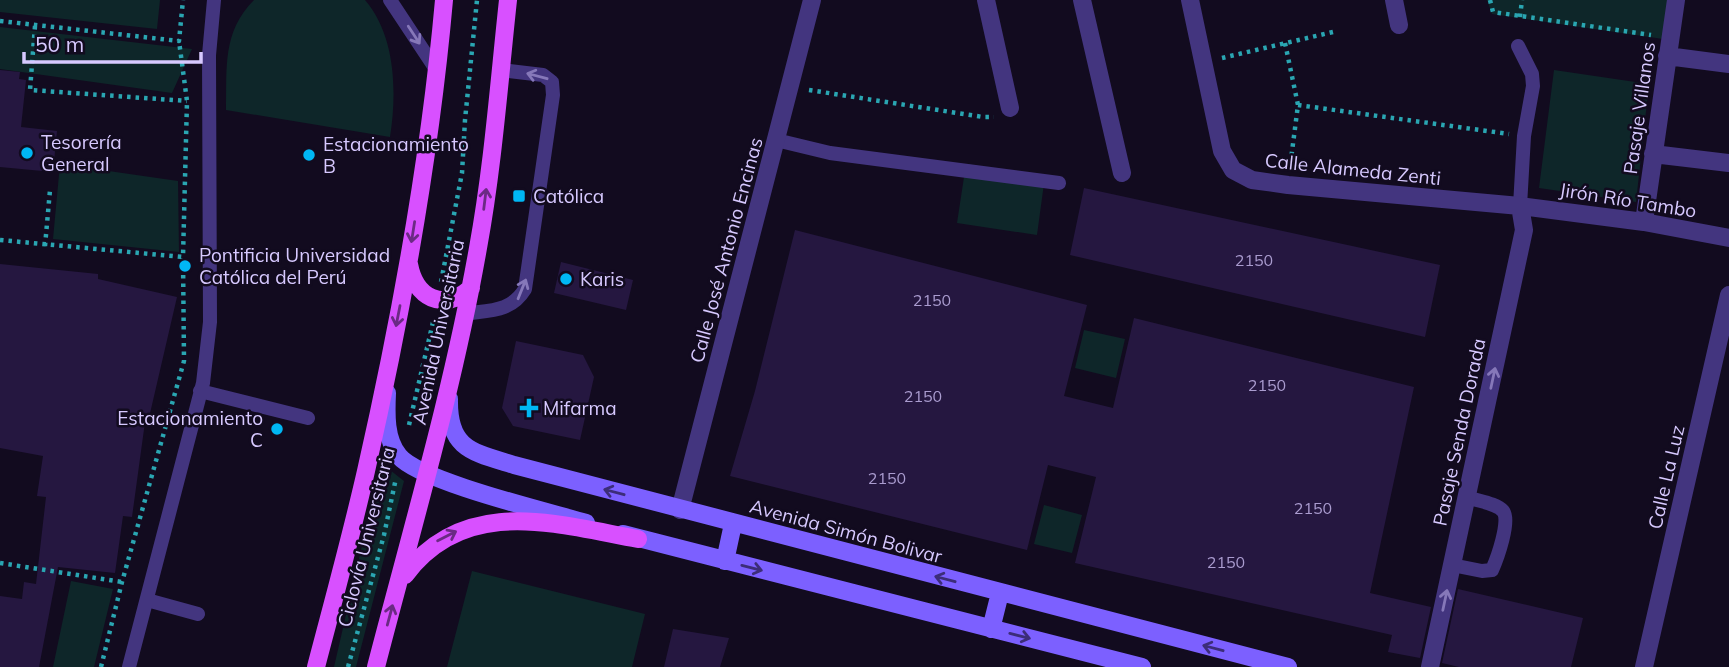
<svg xmlns="http://www.w3.org/2000/svg" width="1729" height="667" viewBox="0 0 1729 667" font-family="Mulish,sans-serif">
<style>
.green{fill:#0e2629}
.building{fill:#251740}
.lines{fill:none;stroke-linecap:round;stroke-linejoin:round}
.path{stroke:#2aa6b2;stroke-width:4.5;stroke-dasharray:3.5 5;stroke-linecap:butt}
.service{stroke:#43357f;stroke-width:14}
.pedestrian{stroke:#43357f;stroke-width:18}
.minor{stroke:#43357f;stroke-width:18}
.secondary{stroke:#7c60ff;stroke-width:18}
.primary{stroke:#d850ff;stroke-width:18}
.oneway{stroke:#8678b9}
.oneway2{stroke:#6b2a84}
.oneway3{stroke:#3c2d79}
.poi-dot{fill:#00b7f4;stroke:#120b1f;stroke-width:2.5}
.labels{text-anchor:middle;stroke-width:5;stroke-linejoin:round;paint-order:stroke}
.number-label{font-size:16px;fill:#aa9ccf}
.street-label{font-size:19px;fill:#d7c9ff;stroke:#120b1f}
.poi-label{font-size:19px;fill:#d7c9ff;stroke:#120b1f;text-anchor:start}
</style>
<rect width="100%" height="100%" fill="#120b1f"/>
<path class="green" d="M0 0H160L157 29 0 12Z
M254 0H365C396 36 397 93 390 137L226 110C227 68 222 32 254 0Z
M1487 0H1669L1663 39 1492 14Z
M0 27 192 49 172 93 0 69Z
M1554 70 1649 84 1636 202 1539 188Z
M60 164 178 181 179 252 53 239Z
M966 164 1045 176 1037 235 957 223Z
M1084 330 1125 339 1116 378 1075 368Z
M381 463 404 481 356 667H334Z
M1044 505 1082 515 1072 553 1034 544Z
M472 571 645 614 632 667H447Z
M71 581 113 589 94 667H53Z"/>
<path class="building" d="M0 70 20 72 19 79 26 80 21 127 57 131 53 172 0 167Z
M1084 188 1440 265 1425 337 1070 255Z
M795 230 1087 305 1064 396 1113 408 1134 318 1414 387 1370 593 1431 607 1420 658 1388 652 1392 635 1075 563 1096 477 1048 465 1027 550 730 476 755 391Z
M561 262 633 280 626 310 554 293Z
M0 264 98 274V279L177 297 148 422H145L132 517 123 516 115 573 58 567 39 667H0V596L22 599 24 582 36 584 46 497 37 496 43 456 0 448Z
M516 341 583 355 594 377 580 440 513 426 502 408Z
M1458 589 1583 618 1571 667H1459L1442 663Z
M673 629 729 638 720 667H664Z"/>
<g class="lines">
<path class="path" d="M1490 0 1493 12 1651 35
M1520 17 1522 0
M0 21 179 41 183 0
M35 26 30 90 187 101
M1285 43 1298 105 1290 167
M1222 58 1337 31
M809 90 983 117H994
M1298 105 1509 134
M0 240 183 257
M45 246 50 190
M441 282 462 173 465 120 477 0
M409 425 434 318
M0 563 122 582
M101 667 122 582 184 361 183 257 187 101 179 41
M348 667 384 535 396 478"/>
<path class="service" d="M390 0 437 71
M1518 46 1532 74 1533 86 1524 136 1520 206
M776 140 830 153 1059 183
M464 314C490 310 511 312 525 289L553 95 552 82 543 75 501 70
M200 391 308 418
M1452 565 1482 571 1492 570C1497 559 1511 520 1503 511 1496 503 1477 501 1467 497
M147 600 198 614
M129 667 203 383 210 322 209 55 214 0"/>
<path class="pedestrian" d="M1394 0 1399 25"/>
<path class="minor" d="M986 0 1010 108
M1082 0 1122 173
M1190 0 1222 151 1233 170 1252 180 1288 185 1520 206 1644 222 1729 238
M1667 56 1729 64
M1653 154 1729 163
M1644 222 1676 0
M680 510 812 0
M1430 667 1524 230 1520 206
M1644 667 1729 295"/>
<path class="secondary" d="M387 393C386 414 385 439 399 456 419 481 549 512 586 523
M449 399C448 449 472 452 514 465L1288 667
M623 534 1142 667
M725 561 733 524
M991 629 1000 593"/>
<path class="primary" d="M409 264C415 297 443 313 471 288
M405 575C465 495 555 524 638 539
M316 667C333 602 351 537 366 471 401 317 430 158 444 0
M376 667C412 528 453 390 478 248 493 166 499 83 508 0"/>
</g>
<defs><path id="oneway-shaft" d="M-6 0H5M1.5-3L5.5 0L1.5 3" fill="none" stroke-width="1.6" stroke-linecap="round" stroke-linejoin="round" transform="scale(1.75)"/></defs>
<g class="oneway">
<use href="#oneway-shaft" transform="translate(414 35) rotate(57)"/>
<use href="#oneway-shaft" transform="translate(537 76) rotate(-165)"/>
<use href="#oneway-shaft" transform="translate(522 289) rotate(-68)"/>
<use href="#oneway-shaft" transform="translate(1493 378) rotate(-78)"/>
<use href="#oneway-shaft" transform="translate(1445 600) rotate(-78)"/>
</g>
<g class="oneway2">
<use href="#oneway-shaft" transform="translate(485 199) rotate(-83)"/>
<use href="#oneway-shaft" transform="translate(413 232) rotate(99)"/>
<use href="#oneway-shaft" transform="translate(398 316) rotate(101)"/>
<use href="#oneway-shaft" transform="translate(447 536) rotate(-27)"/>
<use href="#oneway-shaft" transform="translate(390 615) rotate(-75)"/>
</g>
<g class="oneway3">
<use href="#oneway-shaft" transform="translate(614 492) rotate(-165)"/>
<use href="#oneway-shaft" transform="translate(752 568) rotate(14)"/>
<use href="#oneway-shaft" transform="translate(945 579) rotate(-165)"/>
<use href="#oneway-shaft" transform="translate(1020 636) rotate(14)"/>
<use href="#oneway-shaft" transform="translate(1213 648) rotate(-165)"/>
</g>
<g class="poi-dot">
<circle cx="27" cy="153" r="7"/>
<circle cx="309" cy="155" r="7"/>
<rect x="512" y="189" width="14" height="14" rx="3.5"/>
<circle cx="185" cy="266" r="7"/>
<circle cx="566" cy="279" r="7"/>
<path d="M525.5 397.5h7v7h7v7h-7v7h-7v-7h-7v-7h7z"/>
<circle cx="277" cy="429" r="7"/>
</g>
<g class="labels">
<g class="number-label">
<text x="1254" y="266">2150</text>
<text x="932" y="306">2150</text>
<text x="1267" y="391">2150</text>
<text x="923" y="402">2150</text>
<text x="887" y="484">2150</text>
<text x="1313" y="514">2150</text>
<text x="1226" y="568">2150</text>
</g>
<g class="street-label">
<text transform="translate(1639 108) rotate(-82)" y="7">Pasaje Villanos</text>
<text transform="translate(1353 169) rotate(6)" y="7">Calle Alameda Zenti</text>
<text transform="translate(1628 200) rotate(9)" y="7">Jirón Río Tambo</text>
<text transform="translate(726 250) rotate(-75)" y="7">Calle José Antonio Encinas</text>
<text transform="translate(438 332) rotate(-78)" y="7">Avenida Universitaria</text>
<text transform="translate(1459 432) rotate(-78)" y="7">Pasaje Senda Dorada</text>
<text transform="translate(1666 477) rotate(-77)" y="7">Calle La Luz</text>
<text transform="translate(846 531) rotate(15)" y="7">Avenida Simón Bolivar</text>
<text transform="translate(366 537) rotate(-76)" y="7">Ciclovía Universitaria</text>
</g>
<g class="poi-label">
<text x="41" y="149">Tesorería<tspan x="41" dy="22">General</tspan></text>
<text x="323" y="151">Estacionamiento<tspan x="323" dy="22">B</tspan></text>
<text x="533" y="203">Católica</text>
<text x="199" y="262">Pontificia Universidad<tspan x="199" dy="22">Católica del Perú</tspan></text>
<text x="580" y="286">Karis</text>
<text x="543" y="415">Mifarma</text>
<text x="263" y="425" text-anchor="end">Estacionamiento<tspan x="263" dy="22">C</tspan></text>
</g>
</g>
<path d="M24 52v10h177v-10" fill="none" stroke="#d7c9ff" stroke-width="3.5"/>
<text x="35" y="52" font-size="21" fill="#d7c9ff" stroke="#120b1f" stroke-width="5" paint-order="stroke">50 m</text>
</svg>
